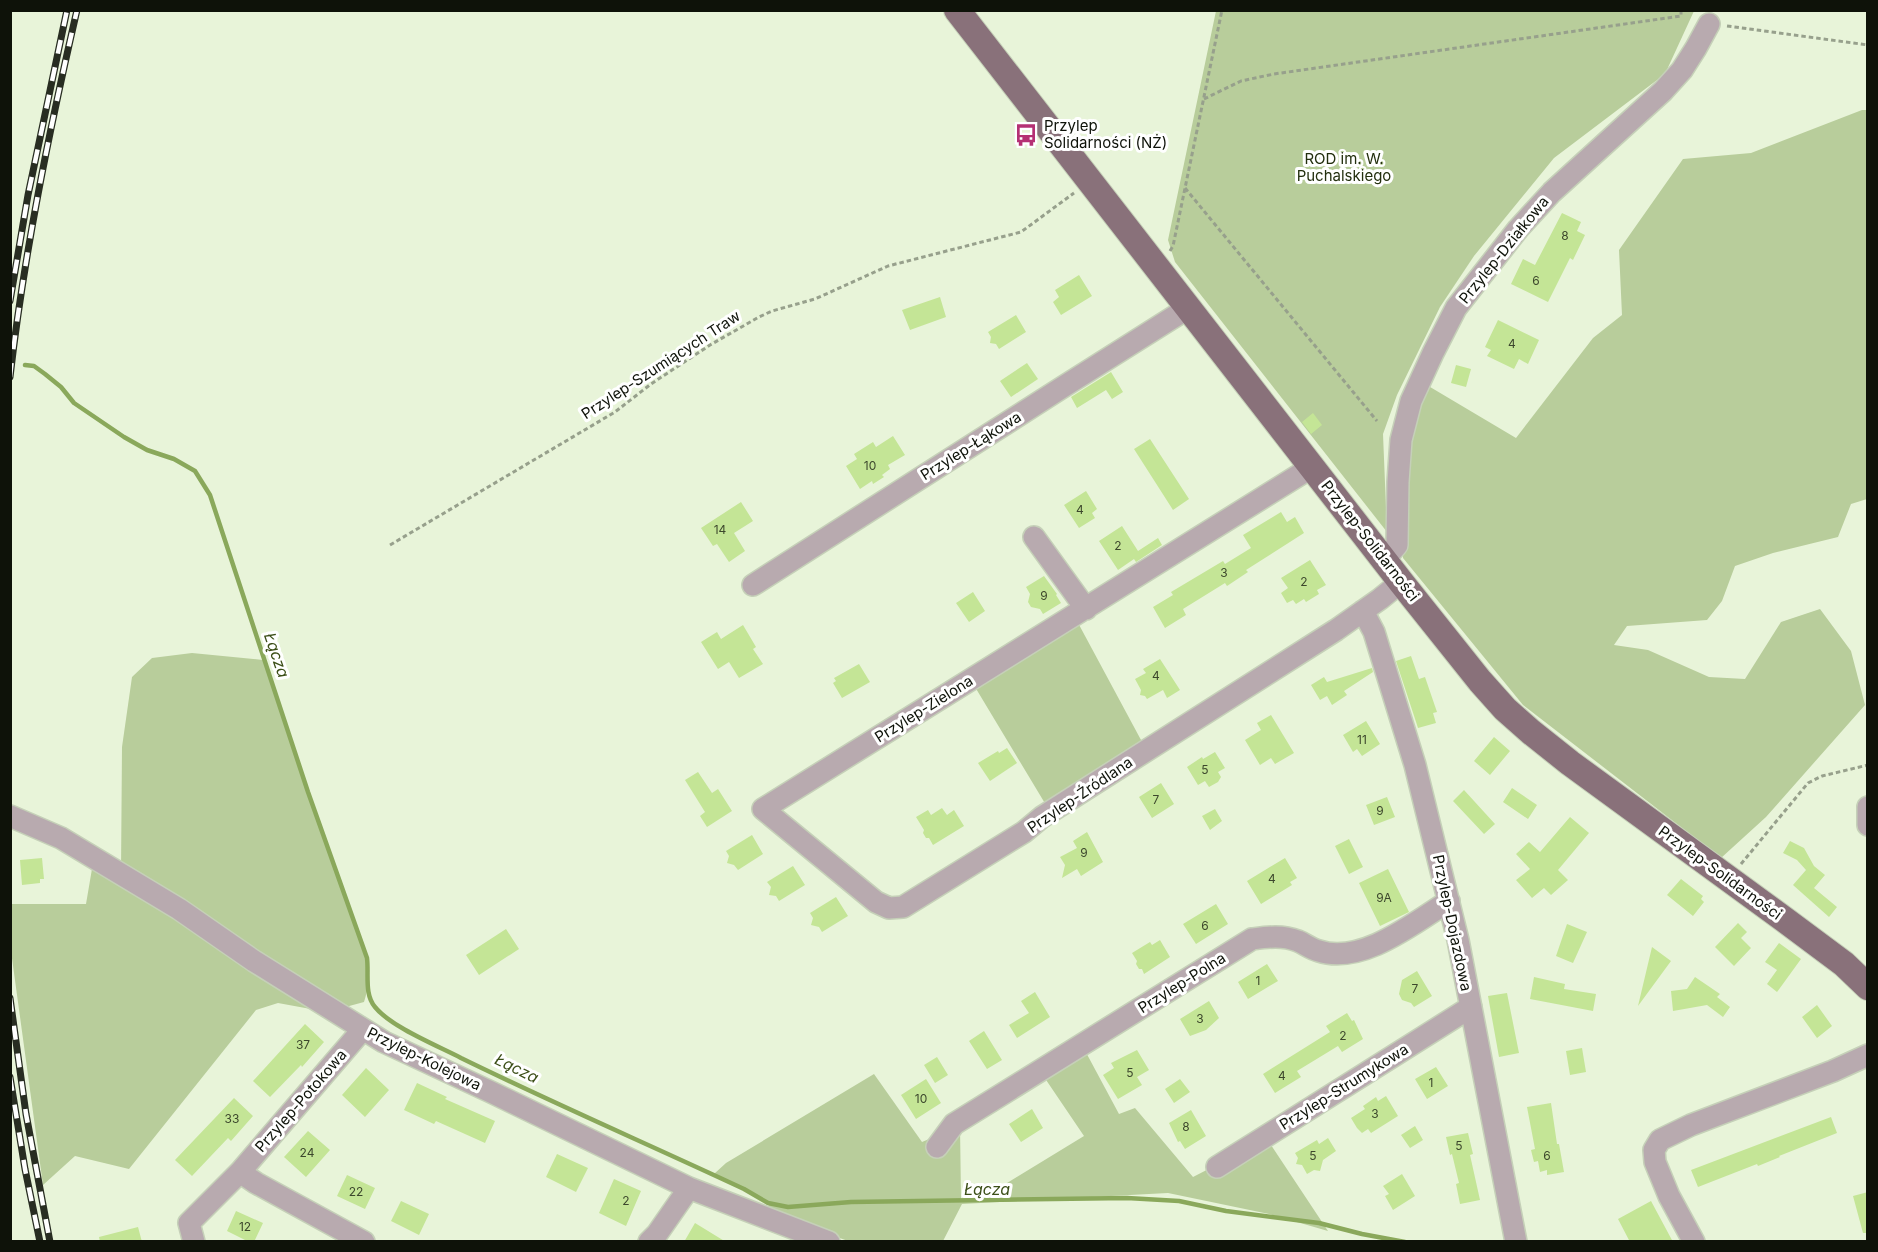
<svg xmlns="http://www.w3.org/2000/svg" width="1878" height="1252" viewBox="0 0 1878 1252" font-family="Inter,sans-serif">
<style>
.green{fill:#b8cd9b}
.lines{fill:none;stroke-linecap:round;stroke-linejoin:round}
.stream{stroke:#8aa85b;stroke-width:4.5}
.building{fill:#c4e596}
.minor-casing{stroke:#c5d0b8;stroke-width:24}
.major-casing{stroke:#c5d0b8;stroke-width:28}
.path{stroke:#97a08c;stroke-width:3;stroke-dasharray:4.5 3;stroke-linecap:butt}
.minor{stroke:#b8aaaf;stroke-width:21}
.major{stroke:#89717a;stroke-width:26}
.rail-casing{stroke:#282d22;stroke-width:7}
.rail{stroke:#fff;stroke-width:4.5;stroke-dasharray:14;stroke-linecap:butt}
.labels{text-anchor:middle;stroke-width:6;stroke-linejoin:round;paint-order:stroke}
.number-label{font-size:12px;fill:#3c472c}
.poi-label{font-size:15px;fill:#0e1209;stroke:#fff;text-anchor:start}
.park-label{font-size:15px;fill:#232f0e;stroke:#fff}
.street-label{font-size:15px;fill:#0e1209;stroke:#fff}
.water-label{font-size:16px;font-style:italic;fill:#3c4f18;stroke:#fff}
</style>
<rect width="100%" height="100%" fill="#e8f4d9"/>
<path class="green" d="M1216 11H1694L1665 74 1554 158 1474 256 1440 307 1397 395 1383 434 1387 532 1175 262 1168 240Z
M1862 110H1867V499L1851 504 1838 537 1773 553 1735 566 1722 601 1707 620 1627 626 1614 645 1648 650 1709 677 1745 679 1781 622 1820 609 1851 651 1865 705 1766 817 1721 858 1523 705 1403 558 1399 472 1420 381 1516 438 1593 338 1622 315 1619 250 1683 159 1751 153Z
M1077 621 1148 753 1052 815 972 682Z
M192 653 263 660 334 868 367 958C369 974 369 987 364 1002L327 1012 278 1003 256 1010 129 1169 75 1156 43 1185 11 951 10 904H86L93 863 121 873 122 747 132 677 152 658Z
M1082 1045 1119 1114 1135 1108 1193 1177 1267 1139 1328 1231 1269 1214 1168 1193 962 1204 943 1241H848L798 1223 770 1216 768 1203 714 1174 726 1163 874 1074 922 1142 960 1126 961 1199 1007 1200V1183L1084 1136 1040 1071Z"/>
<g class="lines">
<path class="stream" d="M25 365 34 366 45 374 61 387 74 403 124 437 147 450 174 459 195 471 210 495 308 792 367 958C369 974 364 994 375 1007 391 1027 438 1046 461 1058 555 1104 650 1145 744 1189L768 1203 788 1207 851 1202 1127 1198 1179 1201 1226 1211 1319 1223 1362 1234 1405 1242"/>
</g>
<path class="building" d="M1562 213 1581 222 1577 231 1585 235 1573 260 1570 258 1548 302 1511 284 1523 259 1535 265Z
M1079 275 1092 296 1061 315 1053 302 1059 297 1055 290Z
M940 297 946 317 910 330 902 310Z
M1016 315 1026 332 999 349 996 344 990 343 991 337 988 332Z
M1498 320 1539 340 1528 364 1519 359 1514 369 1487 356 1491 350 1485 347Z
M1027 363 1038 379 1011 397 1000 381Z
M1456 365 1471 369 1466 387 1451 383Z
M1111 372 1123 392 1112 399 1106 390 1077 408 1071 397Z
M1313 413 1322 425 1311 434 1302 422Z
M893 436 905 455 888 465 890 469 882 475 884 477 873 484 872 481 860 489 846 466 857 459 854 454 873 442 876 447Z
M1150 439 1189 499 1173 510 1134 449Z
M1086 491 1097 509 1092 513 1095 518 1079 528 1064 505Z
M741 502 753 521 734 533 745 551 729 562 717 544 713 546 701 528Z
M1281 512 1287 522 1295 517 1304 533 1246 570 1248 572 1227 586 1225 583 1183 609 1186 615 1165 628 1153 607 1173 595 1171 592 1223 561 1225 564 1251 548 1243 535Z
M1122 526 1138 551 1158 538 1162 545 1136 562 1134 559 1118 570 1099 541Z
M1310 560 1326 585 1317 590 1319 594 1306 602 1304 599 1296 604 1293 600 1287 603 1281 593 1288 588 1281 578Z
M1044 576 1057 594 1056 595 1061 603 1043 614 1040 609 1031 607 1028 602 1030 594 1026 587Z
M973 592 985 611 969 622 956 603Z
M743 625 756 647 753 649 763 664 739 678 729 662 718 669 701 642 717 632 721 639Z
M1411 656 1419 679 1425 677 1437 712 1433 713 1436 723 1418 728 1396 661Z
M1160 659 1180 690 1167 698 1163 690 1147 699 1145 696 1140 695 1141 690 1135 679 1146 673 1143 669Z
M859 664 870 682 842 698 833 683 836 681 834 678Z
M1372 668 1373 672 1344 691 1347 695 1332 705 1327 696 1320 700 1311 685 1324 677 1327 682Z
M1271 715 1294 753 1275 764 1271 758 1260 765 1245 740 1261 730 1257 723Z
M1366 721 1380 744 1362 756 1357 749 1353 752 1343 735Z
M1494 737 1510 751 1490 775 1474 761Z
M1007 748 1017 763 990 781 978 763 998 751 999 753Z
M1215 752 1225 768 1218 772 1221 777 1218 782 1209 787 1205 781 1198 785 1187 767 1202 757 1203 759Z
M698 772 712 793 718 789 732 811 707 827 700 816 705 812 685 780Z
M1161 783 1174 804 1152 818 1139 797Z
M1512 788 1537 805 1528 819 1503 802Z
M1464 790 1495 824 1484 834 1453 801Z
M1387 797 1395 817 1374 825 1366 805Z
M942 808 947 815 954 810 964 826 933 845 929 838H926L923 833 924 830 916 817 928 810 931 815Z
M1215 809 1222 821 1210 830 1202 816Z
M1570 817 1589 833 1558 870 1568 880 1551 895 1544 888 1532 898 1516 880 1530 869 1516 854 1529 842 1540 852Z
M1087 832 1103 862 1081 876 1077 869 1062 878 1065 865 1060 857 1077 848 1073 841Z
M752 835 763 854 738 870 734 865 727 863 729 856 726 851Z
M1349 839 1363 867 1349 874 1335 846Z
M1790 841 1804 848 1814 866 1825 875 1814 888 1837 907 1829 917 1793 885 1806 870 1797 860 1783 853Z
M42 858 44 879H40V883L22 885 20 860Z
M1285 858 1297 878 1290 882 1292 885 1261 904 1247 881Z
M793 866 805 885 779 901 776 896 769 895 771 887 767 882Z
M1388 869 1409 912 1380 926 1359 883Z
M1681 879 1703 896 1701 899 1704 902 1693 916 1667 895Z
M836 897 848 916 822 932 819 927 811 925 813 918 810 913Z
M1216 904 1228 924 1196 944 1183 924Z
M1738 923 1747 932 1741 938 1751 948 1734 966 1715 947Z
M1567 924 1587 932 1573 963 1556 956Z
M506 929 519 949 479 975 466 955Z
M1160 940 1170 957 1144 974 1142 969H1139L1136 964 1137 961 1132 953 1150 942 1152 945Z
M1779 943 1801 959 1777 992 1767 984 1777 970 1765 962Z
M1652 947 1671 961 1638 1006Z
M1267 964 1278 981 1248 999 1238 982Z
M1417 971 1432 996 1414 1007 1411 1003 1402 1000 1399 994 1402 980Z
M1534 977 1565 984 1564 989 1596 994 1593 1011 1530 999Z
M1695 977 1720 994 1717 997 1730 1007 1723 1017 1707 1005 1673 1011 1671 991 1687 989Z
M1035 992 1050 1017 1017 1038 1009 1025 1029 1013 1021 1001Z
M1507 993 1519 1053 1499 1057 1488 996Z
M1209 1001 1219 1018 1206 1030 1190 1036 1180 1019Z
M1817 1005 1832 1026 1817 1038 1802 1017Z
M1347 1013 1352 1021 1354 1020 1363 1039 1342 1052 1338 1046 1297 1071 1301 1077 1275 1093 1263 1074 1330 1032 1326 1026Z
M305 1024 324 1042 302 1067 301 1065 270 1097 253 1081Z
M984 1031 1002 1060 987 1069 969 1041Z
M1582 1048 1586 1072 1570 1075 1566 1051Z
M1137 1050 1149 1070 1137 1077 1142 1085 1118 1099 1103 1075 1114 1068 1111 1063Z
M937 1057 948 1075 935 1083 924 1065Z
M1436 1067 1448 1086 1427 1099 1415 1079Z
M366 1068 389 1090 365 1117 342 1095Z
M926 1079 941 1103 916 1119 901 1095Z
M1180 1079 1190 1092 1174 1103 1165 1089Z
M417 1083 447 1097 445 1099 495 1121 485 1143 436 1121 434 1124 404 1110Z
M1386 1096 1398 1116 1371 1133 1368 1129 1362 1133 1357 1128 1351 1118 1365 1109 1363 1106 1376 1097 1378 1101Z
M234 1098 253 1116 231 1141 228 1138 192 1176 175 1160Z
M1551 1103 1557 1144H1559L1564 1172 1547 1175V1170L1540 1172 1538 1161 1534 1162 1531 1150 1535 1149 1527 1107Z
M1032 1109 1043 1128 1021 1142 1009 1124Z
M1191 1110 1206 1136 1185 1149 1180 1141 1178 1142 1169 1123Z
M1831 1117 1837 1133 1779 1156 1780 1157 1758 1166 1757 1164 1698 1187 1691 1170Z
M1415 1126 1423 1140 1410 1148 1401 1135Z
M308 1131 330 1150 306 1177 284 1157Z
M1468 1133 1473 1154 1470 1155 1480 1200 1460 1204 1456 1184 1459 1183 1452 1154 1450 1155 1446 1137Z
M1328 1138 1336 1151 1323 1160 1320 1171 1314 1170 1307 1174 1302 1165 1296 1164 1298 1158 1295 1153 1317 1140 1319 1144Z
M557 1154 588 1168 576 1192 546 1177Z
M1402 1174 1415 1196 1393 1210 1385 1196 1389 1194 1383 1186Z
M347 1175 375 1188 365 1209 337 1196Z
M614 1179 641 1191 626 1226 599 1213Z
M1868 1192V1233H1863L1853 1196Z
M401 1201 429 1214 419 1235 391 1221Z
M1651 1201 1673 1242H1630L1618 1219Z
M236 1211 263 1223 254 1242H249L227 1231Z
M695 1223 726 1242H684Z
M138 1227 142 1242H100L99 1237Z"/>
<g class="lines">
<g class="minor-casing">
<path id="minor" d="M1312 467 763 809 876 902 889 908 903 907 1024 832 1042 817 1336 630 1380 599 1401 582
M1034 537 1086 609
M1384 560 1397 545 1398 482 1401 440 1411 401 1433 353 1456 308 1518 229 1552 192 1663 91 1682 70 1696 48 1709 24
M753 585 1066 385 1188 308
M1363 611 1374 632 1415 765 1458 940 1516 1242
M1868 807V825
M10 816 61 838 179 909 254 961 384 1042 493 1093 689 1188 829 1242
M937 1147 954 1124 1252 939C1268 937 1282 935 1298 941 1305 944 1311 949 1319 951 1362 965 1414 923 1449 901
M1217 1167 1471 1007
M240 1172 256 1183 364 1242
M194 1242 189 1223 240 1172 363 1029
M649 1242 657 1234 689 1188
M1694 1242 1669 1196 1655 1162 1654 1150 1660 1140 1691 1125 1833 1071 1868 1055"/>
</g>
<g class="major-casing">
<path id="major" d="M957 10 1401 582 1480 681 1505 709 1531 732 1570 763 1785 920 1844 964 1868 987"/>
</g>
<path class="path" d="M1727 26 1868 45
M1204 99 1241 81 1274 74 1681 16V10
M1185 188 1377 421
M1170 251 1173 246 1222 10
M390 545 615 412 651 384 710 345 759 317 772 311 815 299 888 266 1021 232 1074 193
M1741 864 1808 783 1822 776 1868 765"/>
<use href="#minor" class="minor"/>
<use href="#major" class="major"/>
<g class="rail-casing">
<path id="rail" d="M10 301 28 195 67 10
M10 377C24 254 49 132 77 10
M10 998 26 1114 50 1242
M10 1077 25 1169 40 1242"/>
</g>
<use href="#rail" class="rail"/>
</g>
<defs>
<g id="bus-bare" transform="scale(1.8)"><path d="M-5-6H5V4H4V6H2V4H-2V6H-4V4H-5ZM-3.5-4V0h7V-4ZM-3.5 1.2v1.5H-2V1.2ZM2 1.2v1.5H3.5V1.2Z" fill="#b53074" stroke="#fff" stroke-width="2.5" paint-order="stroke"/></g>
</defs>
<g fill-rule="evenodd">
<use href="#bus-bare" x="1026" y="135"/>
</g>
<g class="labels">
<g class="number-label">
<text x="1565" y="240">8</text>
<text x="1536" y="285">6</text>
<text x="1512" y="348">4</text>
<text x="870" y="470">10</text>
<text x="1080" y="514">4</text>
<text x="720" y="534">14</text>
<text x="1118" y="550">2</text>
<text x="1224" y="577">3</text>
<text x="1304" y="586">2</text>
<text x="1044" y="600">9</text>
<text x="1156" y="680">4</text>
<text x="1362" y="744">11</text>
<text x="1205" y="774">5</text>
<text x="1156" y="804">7</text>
<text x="1380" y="815">9</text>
<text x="1084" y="857">9</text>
<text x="1272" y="883">4</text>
<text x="1384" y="902">9A</text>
<text x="1205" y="930">6</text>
<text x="1258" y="985">1</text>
<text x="1415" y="993">7</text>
<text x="1200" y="1023">3</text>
<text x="1343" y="1040">2</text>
<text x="303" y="1049">37</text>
<text x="1130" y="1077">5</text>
<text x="1282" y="1080">4</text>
<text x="1431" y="1087">1</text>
<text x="921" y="1103">10</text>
<text x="1375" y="1118">3</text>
<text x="232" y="1123">33</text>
<text x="1186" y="1131">8</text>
<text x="1459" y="1150">5</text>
<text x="307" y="1157">24</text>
<text x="1313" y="1160">5</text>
<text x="1547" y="1160">6</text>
<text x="356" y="1196">22</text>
<text x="626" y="1205">2</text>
<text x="245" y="1231">12</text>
</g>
<g class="poi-label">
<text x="1044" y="131">Przylep<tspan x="1044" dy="17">Solidarności (NŻ)</tspan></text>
</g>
<g class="park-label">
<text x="1344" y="164">ROD im. W.<tspan x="1344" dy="17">Puchalskiego</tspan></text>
</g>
<g class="street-label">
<text transform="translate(1504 250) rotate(-51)" y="5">Przylep-Działkowa</text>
<text transform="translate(661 365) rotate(-33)" y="5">Przylep-Szumiących Traw</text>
<text transform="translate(971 446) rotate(-32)" y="5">Przylep-Łąkowa</text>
<text transform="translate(1370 541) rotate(52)" y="5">Przylep-Solidarności</text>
<text transform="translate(924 709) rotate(-32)" y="5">Przylep-Zielona</text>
<text transform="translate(1080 795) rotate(-34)" y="5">Przylep-Źródlana</text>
<text transform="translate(1720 873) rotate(36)" y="5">Przylep-Solidarności</text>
<text transform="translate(1452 923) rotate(78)" y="5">Przylep-Dojazdowa</text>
<text transform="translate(1182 983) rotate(-32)" y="5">Przylep-Polna</text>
<text transform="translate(424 1059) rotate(26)" y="5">Przylep-Kolejowa</text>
<text transform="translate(1344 1087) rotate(-32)" y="5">Przylep-Strumykowa</text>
<text transform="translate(301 1101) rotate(-49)" y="5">Przylep-Potokowa</text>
</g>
<g class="water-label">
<text transform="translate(277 655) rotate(71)" y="6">Łącza</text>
<text transform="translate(517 1068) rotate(26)" y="6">Łącza</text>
<text x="987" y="1195">Łącza</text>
</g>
</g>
<rect width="1878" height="1252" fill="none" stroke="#0e1209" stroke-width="24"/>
</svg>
